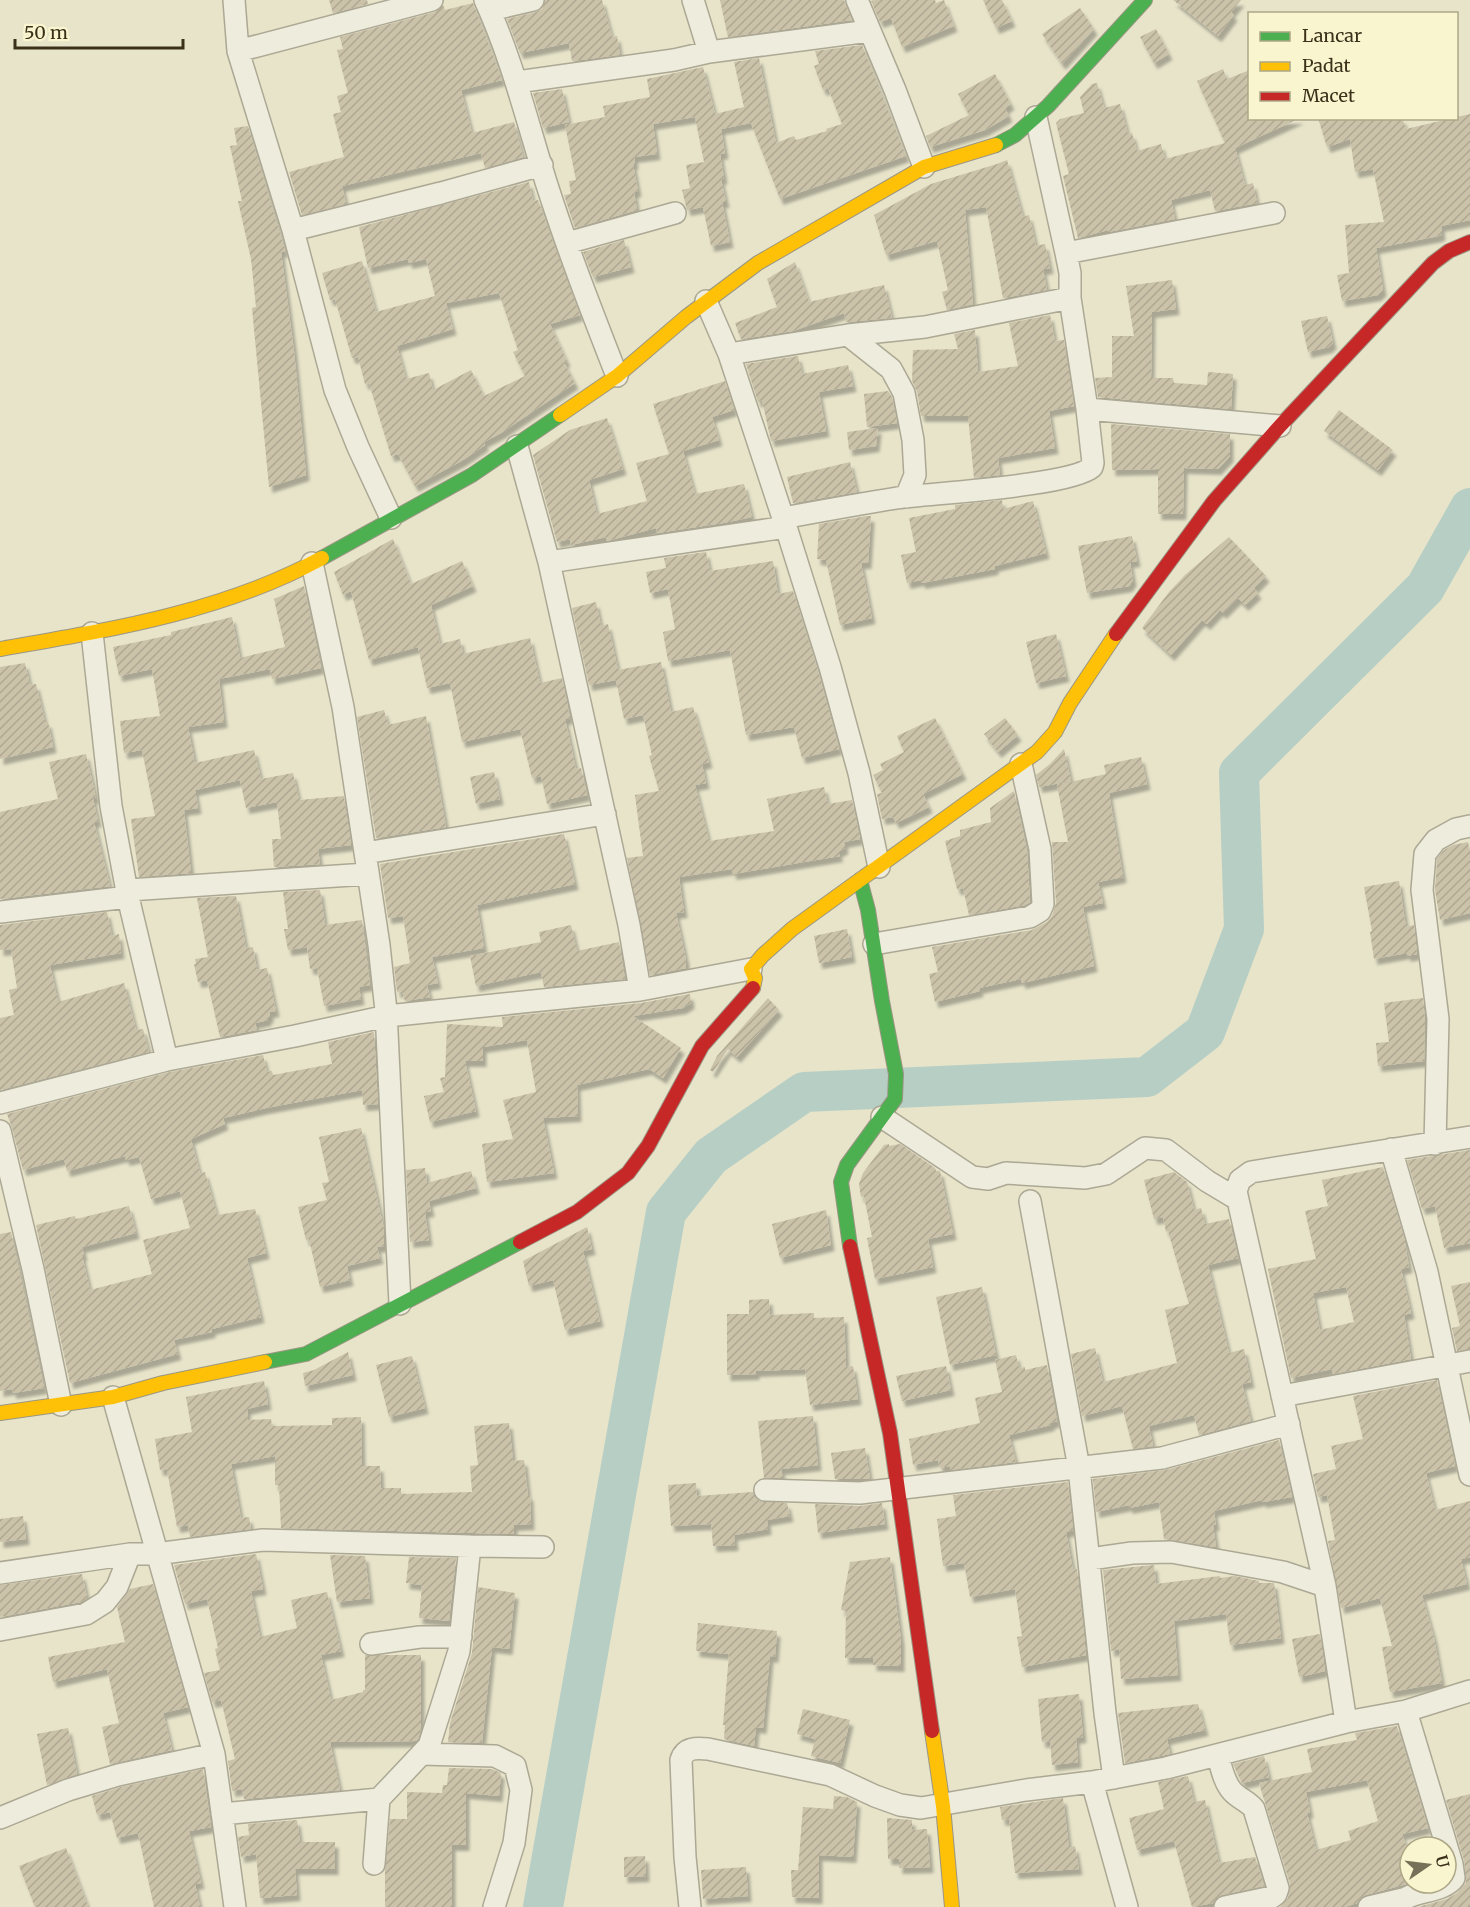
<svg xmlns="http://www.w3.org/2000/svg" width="1470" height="1907" viewBox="0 0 1470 1907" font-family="Merriweather,serif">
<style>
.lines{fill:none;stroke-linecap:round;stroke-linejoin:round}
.river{stroke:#b7cec4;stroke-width:40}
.building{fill:url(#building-hatch);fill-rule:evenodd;filter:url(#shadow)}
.street-casing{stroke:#aca894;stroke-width:24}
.fast-casing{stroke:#9b9684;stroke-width:16}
.slow-casing{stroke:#9b9684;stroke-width:16}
.jam-casing{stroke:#9b9684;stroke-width:16}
.street{stroke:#edecdd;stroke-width:21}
.fast{stroke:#4caf50;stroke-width:14}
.slow{stroke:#ffc107;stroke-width:14}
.jam{stroke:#c62828;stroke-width:14}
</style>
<defs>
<pattern id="building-hatch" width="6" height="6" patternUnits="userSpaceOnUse" patternTransform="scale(1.5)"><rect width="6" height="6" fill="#cbc2aa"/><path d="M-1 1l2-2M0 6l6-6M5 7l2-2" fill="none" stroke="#afa792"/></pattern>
<filter id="shadow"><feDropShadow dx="3.5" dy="6" stdDeviation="1.5" flood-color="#0004"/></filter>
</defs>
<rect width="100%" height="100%" fill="#e7e4ca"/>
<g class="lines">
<path class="river" d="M543 1907 666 1212 711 1156 804 1092 1147 1077 1205 1032 1244 929 1239 773 1425 588 1470 508"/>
</g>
<path class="building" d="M329 0H367L368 4 333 13Z
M545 0H602L612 37 617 36 620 55 572 61 569 43 520 53 507 19 536 12 542 9Z
M720 0H844L852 20 728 37Z
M875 0H935L936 3 944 0 954 26 902 47 891 18 880 22 871 1Z
M983 0H1002L1012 21 996 28Z
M1173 0H1241L1231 12 1234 15 1218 36Z
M473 3 502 80 461 90 472 133 514 122 523 157 485 168 481 153 342 186 346 204 302 215 289 172 344 157 333 114 341 112 337 96 348 93 337 50 343 49 340 37 435 12 443 5 445 10Z
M1080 8 1094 29 1062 64 1042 34Z
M1156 29 1169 54 1154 63 1140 37Z
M862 45 906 156 780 199 751 123 721 129 725 153 720 154 724 178 721 179 726 202H722L730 242 711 246 703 207 687 210 682 190 690 188 686 165 704 162 695 117 653 124 657 154 634 157 635 163 633 164 638 191 634 192 637 210 575 228 564 195 571 194 569 181 576 180 565 125 605 117 603 106 650 97 647 79 703 67 715 114 744 107 734 62 759 58 776 143 794 136 796 140 827 131 826 129 842 124 828 88 823 90 814 66 819 64 815 51Z
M1223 69 1227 79 1250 70V118H1300L1235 148 1245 185 1253 183 1257 203 1215 211 1210 190 1171 200 1175 219 1108 232V230L1078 238 1063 176 1069 174 1056 123 1060 119 1084 113 1080 97 1092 84 1097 83 1104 108 1120 104 1128 134 1132 133 1137 151 1161 144 1165 159 1225 143 1197 81Z
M995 74 1011 104 1005 108 1009 116 985 130 930 147 926 136 969 115 958 94Z
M562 89 569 122 543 128 533 93Z
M1470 114V220L1441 226 1442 234 1439 236 1376 248 1383 290 1378 295 1342 301 1337 275 1349 273 1345 225 1384 222 1373 169 1355 172 1350 139 1327 147 1318 118H1402L1406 129Z
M248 126 285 251 281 252 294 351 306 475 269 487 252 308 256 307 251 259 238 201H242L230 146 237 145 234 128Z
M1007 160 1023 217 1029 215 1036 246 1045 244 1050 268 1043 269 1047 290 1003 298 986 207 965 210 973 304 947 310 942 292 948 290 937 241 886 255 874 215 931 184 997 164Z
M529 182 533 201 538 200 580 315 550 324 567 361 564 362 575 383 501 433 484 442 485 445 463 460 415 486 398 454 391 456 369 383 365 384 358 357 352 358 335 299 330 300 322 273 362 261 376 312 435 296 426 259 409 263 408 259 368 268 359 227ZM499 293 518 350 513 352 525 376 484 396 471 370 433 390 429 373 406 379 397 346 453 329 446 303Z
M624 240 631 267 593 277 583 252Z
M795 262 809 302 884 285 892 318 846 322 844 313 793 331 741 339 735 323 777 307 767 279Z
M1172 280 1176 309 1152 312 1151 378H1173L1174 383 1207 385 1208 372 1233 374 1231 409 1098 397 1095 378 1112 377V336H1134L1126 286Z
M1050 315 1055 341 1064 340 1074 406 1049 411 1055 448 998 458 1000 475 974 478 968 416H921L917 391 912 381 913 350 958 349 954 334 975 330 978 372 1018 366 1009 323Z
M1327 316 1333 343 1329 347 1308 352 1301 321Z
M798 356 802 374 848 365 853 386 819 392 826 431 771 441 762 400 758 402 746 364Z
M725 381 734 410 712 417 719 440 683 451 695 494 744 484 752 517 723 523 657 533 656 528 607 541 606 537 571 545 570 539 557 542 533 455 570 430 607 418 623 469 589 480 597 514 647 501 636 463 669 454 653 404Z
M888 391 892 397 897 423 867 427 864 394Z
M1339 410 1393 450 1378 470 1324 431Z
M1111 424 1230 434V456L1218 469 1184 468 1183 512 1182 514H1158V469L1112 470Z
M878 428 876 446 849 450 847 432Z
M850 462 857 492 793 503 787 477Z
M1002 500 1003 509 1033 501 1046 553 995 566V569L922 583 921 580 907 583 901 555 916 552 909 518 955 509V505Z
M867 516H871L868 563H861L872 618 840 625 826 560 817 559 819 524Z
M1132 536 1137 561 1130 562 1133 580 1129 586 1087 593 1078 546Z
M1229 537 1266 576 1254 588 1258 593 1245 605 1238 598 1223 613 1220 610 1207 624 1202 620 1171 655 1142 628 1169 592 1185 575Z
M393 539 411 584 462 561 473 586 431 605 440 644 460 639 463 654 530 638 540 683 562 678 570 718 565 719 576 769 581 768 587 795 547 804 541 776 532 778 520 729 462 742 450 683 427 688 418 647 369 660 351 591 343 595 334 572Z
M706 552 710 571 773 561 778 594 793 591 818 671 839 749 802 758 794 727 746 735 730 650 668 661 663 632 675 629 668 589 650 593 646 572 666 568 664 558Z
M304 586 321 668 272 679 270 669 219 679 224 722 188 727 195 763 254 750 261 779 293 773 299 800 344 796 351 845 318 849 320 864 274 867 272 839H281L277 802 246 808 240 780 195 790 198 808 184 810 191 873 139 877 131 819 155 816 142 750 124 753 120 721 160 716 152 669 119 676 113 647 171 635V632L232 617 240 658 285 647 274 599Z
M596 602 601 626 608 624 618 670 661 662 671 712 693 707 709 762 702 764 706 783 695 785 709 841 774 831 767 799 824 787 828 804 852 800 860 839 844 842 845 848 838 852 840 856 733 874 732 869 679 877 684 912 676 913 686 960V968L650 975 627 858 643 856 635 795 659 791 649 756 652 755 643 715 624 719 616 680 589 685 572 608Z
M1056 634 1066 676 1036 683 1026 642Z
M25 663 30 685 36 684 45 722H48L53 747 0 759V667Z
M384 710 388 725 426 716 446 827 376 838 357 717Z
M935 718 963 774 923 794 929 807 896 823 893 817 882 819 877 794 882 793 873 775 883 770 880 764 904 752 897 736Z
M1005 718 1018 735 998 752 984 734Z
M1064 749 1071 781 1039 787 1036 775 1050 764Z
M86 754 96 798H93L98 821 94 822 110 886 0 899V812L58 799 49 762Z
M1141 757 1147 784 1109 793 1123 877 1098 882 1103 903 1083 907 1094 966 1022 983 1021 979 979 988 980 991 935 1002 929 974 938 972 932 947 1032 930 1047 922 1052 916 1056 903 1052 842H1068L1057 785 1106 774 1104 765Z
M494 772 500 799 476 804 470 777Z
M1014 791 1027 851 1030 902 1025 905 969 915 963 888 957 889 945 841 960 836V830L991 822 990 808Z
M564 834 575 884 477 905 484 948 432 957 438 983 427 985 430 997 405 1001 402 991 397 992 394 967 410 963 403 916 388 918 380 864Z
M1468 842 1470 852V913L1440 920 1435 890 1437 859 1444 850 1453 845Z
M1399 881 1406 927 1414 925 1417 954 1407 956V953L1374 959 1370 932 1372 931 1364 887Z
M320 890 325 925 362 920 370 985 359 987 361 999 324 1006 317 968 310 969 307 947 288 950 284 929H288L283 892Z
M236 896 246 948 253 947 257 970 267 968 276 1011 270 1012V1017H268V1020L255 1023 257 1030 220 1037 207 980 198 982 194 964H196L195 959 208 957 197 898Z
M107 912 112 936 119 934 121 953 50 965 58 1002 124 983 136 1030 143 1029 149 1052 0 1090V1018L14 1015 9 990 17 988 11 949 0 950V925Z
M571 925 577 951 619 942 625 979 544 987 541 972 476 986 470 956 541 942 539 932Z
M847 929 852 957 819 963 814 936Z
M690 994 691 1003 683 1008 633 1016 681 1048 663 1078 649 1069 577 1085 578 1116 543 1118 554 1173 487 1182 482 1144 513 1139 503 1100 536 1092 527 1040 483 1047V1061H465L476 1111 430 1122 424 1096 444 1092 440 1078 445 1077 447 1024 503 1027 502 1017 641 1003Z
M768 998 779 1010 737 1057 728 1049 713 1072 710 1070 717 1056Z
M1423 998 1425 1020 1424 1061 1378 1066 1376 1043 1389 1042 1384 1003Z
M374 1032 378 1104 363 1105 362 1090 266 1108 223 1118 225 1124 191 1139 200 1174 205 1172 217 1215 255 1209 266 1253 247 1258 261 1317 212 1329V1332L174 1340 178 1354 70 1383 36 1225 75 1216 76 1219 129 1206 136 1233 82 1247 84 1255H82L90 1290 152 1274 143 1240 190 1228 180 1191 151 1199 139 1157 126 1160 125 1156 67 1171 64 1159 23 1170 12 1128 7 1114 170 1072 263 1055 267 1072 272 1071 273 1075 332 1064 328 1042Z
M361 1128 384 1229V1246L377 1247 380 1258 347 1266 350 1280 320 1287 309 1239 306 1240 298 1207 327 1200 322 1183 329 1182 319 1137Z
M889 1144V1146L900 1144 935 1168 936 1171H940L953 1234 928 1239 933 1267 875 1279 867 1238 872 1237 864 1196 861 1197 859 1184 863 1173 884 1145Z
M1470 1150V1243L1444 1248 1435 1206 1422 1209 1407 1160Z
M1383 1167 1404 1237 1409 1267 1401 1269 1411 1313 1404 1315 1411 1359 1333 1374 1332 1369 1291 1378 1268 1269 1316 1259 1305 1211 1328 1206 1322 1180ZM1346 1287 1354 1322 1320 1330 1313 1293Z
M425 1168 427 1183 471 1171 476 1188 429 1201 431 1211 425 1212 429 1240 410 1242 406 1170Z
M1174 1172 1187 1182 1194 1210 1201 1208 1205 1224 1229 1219 1238 1258 1208 1265 1229 1353 1244 1349 1251 1382 1242 1384 1251 1421 1199 1435 1194 1415 1149 1426 1153 1446 1133 1449 1122 1406 1082 1416 1071 1354 1095 1348 1103 1382 1177 1363 1165 1310 1189 1304 1168 1231 1166 1232 1163 1217 1154 1219 1144 1180Z
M826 1210 831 1245 780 1258 772 1224Z
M587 1227 592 1249 583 1251 600 1321 565 1330 553 1280 529 1286 523 1261Z
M11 1232 44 1388 13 1393 12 1389 0 1391V1234Z
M1470 1282V1349L1457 1351 1452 1328 1460 1326 1451 1286Z
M982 1287 996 1355 950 1365 936 1297Z
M769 1299 770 1315 814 1313V1318L844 1317 846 1367 853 1366 858 1399 810 1405 805 1369 756 1371V1374L727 1375V1314H749V1300Z
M348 1352 353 1375 305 1386 303 1373 314 1370Z
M1016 1355 1019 1368 1025 1367V1370L1047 1365 1057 1421 1051 1423V1425L1009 1435 1016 1462 950 1470V1466L940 1468 938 1460 913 1465 909 1439 980 1423 975 1398 1002 1392 995 1360Z
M412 1356 425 1408 389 1417 376 1365Z
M946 1366 951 1390 902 1401 896 1376Z
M1437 1380 1455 1466 1426 1473 1435 1510 1470 1501V1557L1461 1559 1467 1584 1422 1595 1434 1638 1442 1683 1390 1692 1382 1647 1392 1646 1380 1598 1341 1608 1328 1541 1335 1540 1327 1495 1318 1497 1313 1474 1336 1469 1331 1446 1363 1439 1353 1396Z
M264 1381 268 1404 247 1409 248 1420 271 1419 272 1426 332 1425V1418L361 1417 362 1466H380L381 1488H401V1494L472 1492 470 1466 478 1465 474 1426 509 1423 513 1461 524 1460 528 1495H530L531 1524 514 1525V1534L281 1528 279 1485H275V1456L231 1464 241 1518 249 1517 251 1529 190 1537 188 1525 177 1527 167 1469 160 1470 155 1439 192 1432 186 1397Z
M813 1416 818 1465 781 1469 783 1478H764L758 1421Z
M1279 1440 1292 1497 1263 1502 1262 1500 1214 1511 1216 1525H1213L1216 1547 1164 1539 1159 1502 1129 1508V1505L1096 1512 1093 1479 1165 1470Z
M865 1448 870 1479H835L831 1453Z
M1068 1482 1073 1530 1066 1532 1073 1570 1077 1569 1086 1655 1022 1667 1017 1637 1022 1636 1015 1589 970 1597 964 1563 943 1566 937 1519 956 1516 953 1495Z
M696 1483 697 1496 753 1492 759 1501 787 1503 790 1516 767 1520 768 1529 734 1535 735 1545 713 1546 711 1524 671 1526 668 1485Z
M882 1503 885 1524 818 1533 815 1504 860 1506Z
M23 1516 26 1539 0 1542V1519Z
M256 1554 263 1589 251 1591 260 1637 297 1628 291 1600 327 1592 341 1651 321 1655 331 1700 363 1692V1690H365V1655H421V1729L418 1739 416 1741 330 1742 340 1790 244 1799 242 1789 232 1791 228 1761 235 1759 221 1700 212 1702 204 1673 220 1670 215 1649 218 1648 207 1599 185 1604 174 1565Z
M330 1555 365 1556 370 1598 337 1602Z
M409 1557 456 1558 449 1621 419 1618 422 1585 406 1583Z
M890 1557 901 1640V1666L873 1665V1658H845L846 1611 841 1610 850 1562Z
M1154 1565 1156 1584 1220 1576V1578L1235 1576 1259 1581V1583H1274L1281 1638 1230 1645 1226 1614 1174 1621 1178 1675 1121 1679 1119 1649 1111 1651 1103 1570Z
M82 1574 87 1598 81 1602 0 1617V1585Z
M153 1584 188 1707 163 1713 172 1750 110 1764 102 1727 119 1723 107 1669 53 1682 48 1657 125 1642 117 1607 130 1589Z
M478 1587 515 1593 509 1649 492 1647 482 1743 448 1742 450 1723 472 1653Z
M698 1623 777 1631 775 1657 770 1656 763 1728 756 1727 754 1746 724 1739 725 1725H723L729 1654 696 1651Z
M1320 1634 1325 1671 1299 1677 1292 1639Z
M1079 1694 1083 1737 1076 1738 1078 1762 1052 1765 1050 1741 1042 1742 1038 1699Z
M1198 1704 1205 1730 1167 1739 1170 1754 1125 1763 1118 1713Z
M803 1709 850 1720 840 1763 811 1756 815 1739 797 1734Z
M1397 1726 1428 1828 1402 1834 1410 1856V1883L1366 1895 1361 1897 1357 1903 1345 1907H1280L1288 1898 1290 1884 1259 1783 1312 1772 1307 1749 1357 1740 1355 1733ZM1367 1780 1378 1821 1348 1831 1351 1840 1316 1850 1307 1813 1310 1812 1306 1792Z
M68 1728 77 1774 47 1785 37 1734Z
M1264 1756 1269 1777 1242 1783 1233 1764Z
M449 1768 492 1769 501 1773 499 1796 466 1793V1845H452V1907H385V1870L390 1819H407V1792L442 1793 443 1785H447Z
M203 1769 211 1827 189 1831 201 1883 195 1884 200 1907H154L138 1833 117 1838 110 1812 97 1815 92 1796 121 1787Z
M1188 1776 1194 1802 1205 1800 1219 1863 1255 1857 1264 1886 1222 1895 1216 1898 1213 1903 1192 1907 1174 1841 1137 1850 1129 1818 1164 1809 1158 1782Z
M1470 1794V1907H1418L1447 1899 1457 1893 1466 1883 1464 1860 1446 1800Z
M834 1796 847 1797 857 1802 853 1857 819 1855V1898L792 1897 791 1870H798L803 1807 833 1809Z
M1063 1798 1069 1848 1075 1846 1079 1869 1015 1873 1009 1819 1002 1820 1000 1807Z
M887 1818 912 1820V1830L927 1829 930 1867 899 1868V1859H888Z
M297 1820 300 1842H335V1869H295L297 1895 260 1898 256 1854 241 1857 238 1837 249 1835 248 1824Z
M66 1848 88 1907H35L19 1866Z
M645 1856 646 1876 624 1877V1857Z
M746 1867 748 1896 703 1899 701 1870Z"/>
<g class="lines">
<g class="street-casing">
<path id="street" d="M234 0 238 51 293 230 335 390 358 447 391 518
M485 0C512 59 527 121 546 182 567 248 592 312 617 376
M693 0 709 52
M857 0 895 90 924 167
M490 10 533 0
M238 51 432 0
M517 82 674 60 709 52 869 31
M1036 117 1066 253 1070 273V298L1087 409
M293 230 441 193 542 165
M567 243 675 213
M1066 253 1274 213
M706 301 729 354 786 527 830 667 859 773 879 867
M848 335 891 369 904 393 913 440 915 475 906 497
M729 354 848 335 925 327 1070 298
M517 446 549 562 629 925 640 990
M783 518C821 511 859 504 897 498 933 493 1071 486 1092 467L1093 463 1087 409 1280 426
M549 562 786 527
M312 563 343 707 379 945 386 1011 400 1304
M92 633 111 806 128 897 167 1060
M365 853 605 814
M129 890 367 874
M0 912 128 897
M874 944 1030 917 1040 911 1043 904 1040 849 1021 764
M0 1103 167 1060 295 1036 387 1016 640 990 751 969
M882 1117 972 1177 988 1179 1006 1173 1085 1178 1106 1174 1145 1148 1166 1150 1207 1181 1237 1199
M0 1131 33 1269 61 1405
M1435 1144 1438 1019 1422 890 1425 854 1436 840 1456 829 1470 826
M1391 1149 1427 1272 1470 1475
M1030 1201 1079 1468 1105 1713 1114 1778
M1282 1396 1470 1361
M113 1397 214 1754 235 1907
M765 1490 860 1493 1162 1458 1289 1424
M470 1546 543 1547
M1090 1559 1132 1553 1171 1552 1283 1572 1325 1586
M0 1573 130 1554H156L263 1540 470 1546 459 1651 429 1746 379 1799 374 1864
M0 1630 86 1614 105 1602 117 1587 130 1554
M371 1644 420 1637H461
M1346 1722 1325 1586 1236 1191 1240 1180 1251 1172 1470 1137
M421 1754 495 1756 515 1766 521 1790 514 1843 494 1907
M1218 1756C1221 1767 1224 1782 1232 1791 1239 1799 1248 1801 1254 1809L1278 1888 1276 1894 1272 1897 1225 1907
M1092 1782 1127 1907
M222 1814 379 1799
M0 1818 68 1790 118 1775 214 1754
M690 1907 685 1857 681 1760C685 1747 696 1748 708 1749L830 1775 875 1796 900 1805 921 1808 1026 1790 1092 1782 1166 1768 1346 1722 1406 1711 1470 1691
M1369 1907 1403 1899
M1397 1907C1404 1889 1442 1895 1454 1878L1452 1864 1406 1711"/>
</g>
<g class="fast-casing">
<path id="fast" d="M996 145 1015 135 1048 106 1145 0
M322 558 472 475 560 415
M850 1246 841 1182 847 1165 895 1099 896 1074 882 1001 868 910 860 880
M265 1362 306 1354 520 1242"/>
</g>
<g class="slow-casing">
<path id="slow" d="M560 415 617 376 686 317 758 263 924 167 996 145
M0 649C109 630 223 612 322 558
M753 988 755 978 751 969 763 955 792 929 1037 752 1055 732 1070 703 1116 634
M0 1413 113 1397 163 1383 265 1362
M932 1731 943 1806 952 1907"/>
</g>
<g class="jam-casing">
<path id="jam" d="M1116 634 1214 501 1280 426 1433 263 1449 251 1470 242
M520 1242 577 1212 628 1173 648 1146 702 1046 753 988
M850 1246 890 1433 932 1731"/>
</g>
<use href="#street" class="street"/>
<use href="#fast" class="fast"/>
<use href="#slow" class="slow"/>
<use href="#jam" class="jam"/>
</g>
<rect x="1248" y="12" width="210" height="108" fill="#f9f5ce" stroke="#ada786" stroke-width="1.5"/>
<rect x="1260" y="32" width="30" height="9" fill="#4caf50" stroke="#ada786" stroke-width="1.5"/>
<text x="1302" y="42" font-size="18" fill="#3b311b">Lancar</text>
<rect x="1260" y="62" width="30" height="9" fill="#ffc107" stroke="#ada786" stroke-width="1.5"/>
<text x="1302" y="72" font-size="18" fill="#3b311b">Padat</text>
<rect x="1260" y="92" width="30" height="9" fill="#c62828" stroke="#ada786" stroke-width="1.5"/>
<text x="1302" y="102" font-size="18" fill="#3b311b">Macet</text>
<g transform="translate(1428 1865) rotate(76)"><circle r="28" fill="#f9f5ce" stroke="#ada786" stroke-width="1.5"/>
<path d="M0-4.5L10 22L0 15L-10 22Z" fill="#777058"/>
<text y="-9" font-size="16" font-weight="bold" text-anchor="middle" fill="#3b311b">U</text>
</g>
<path d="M15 39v9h168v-9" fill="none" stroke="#3b311b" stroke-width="3"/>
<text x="24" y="39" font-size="18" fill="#3b311b" stroke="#f9f5ce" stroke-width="4.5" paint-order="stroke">50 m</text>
</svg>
